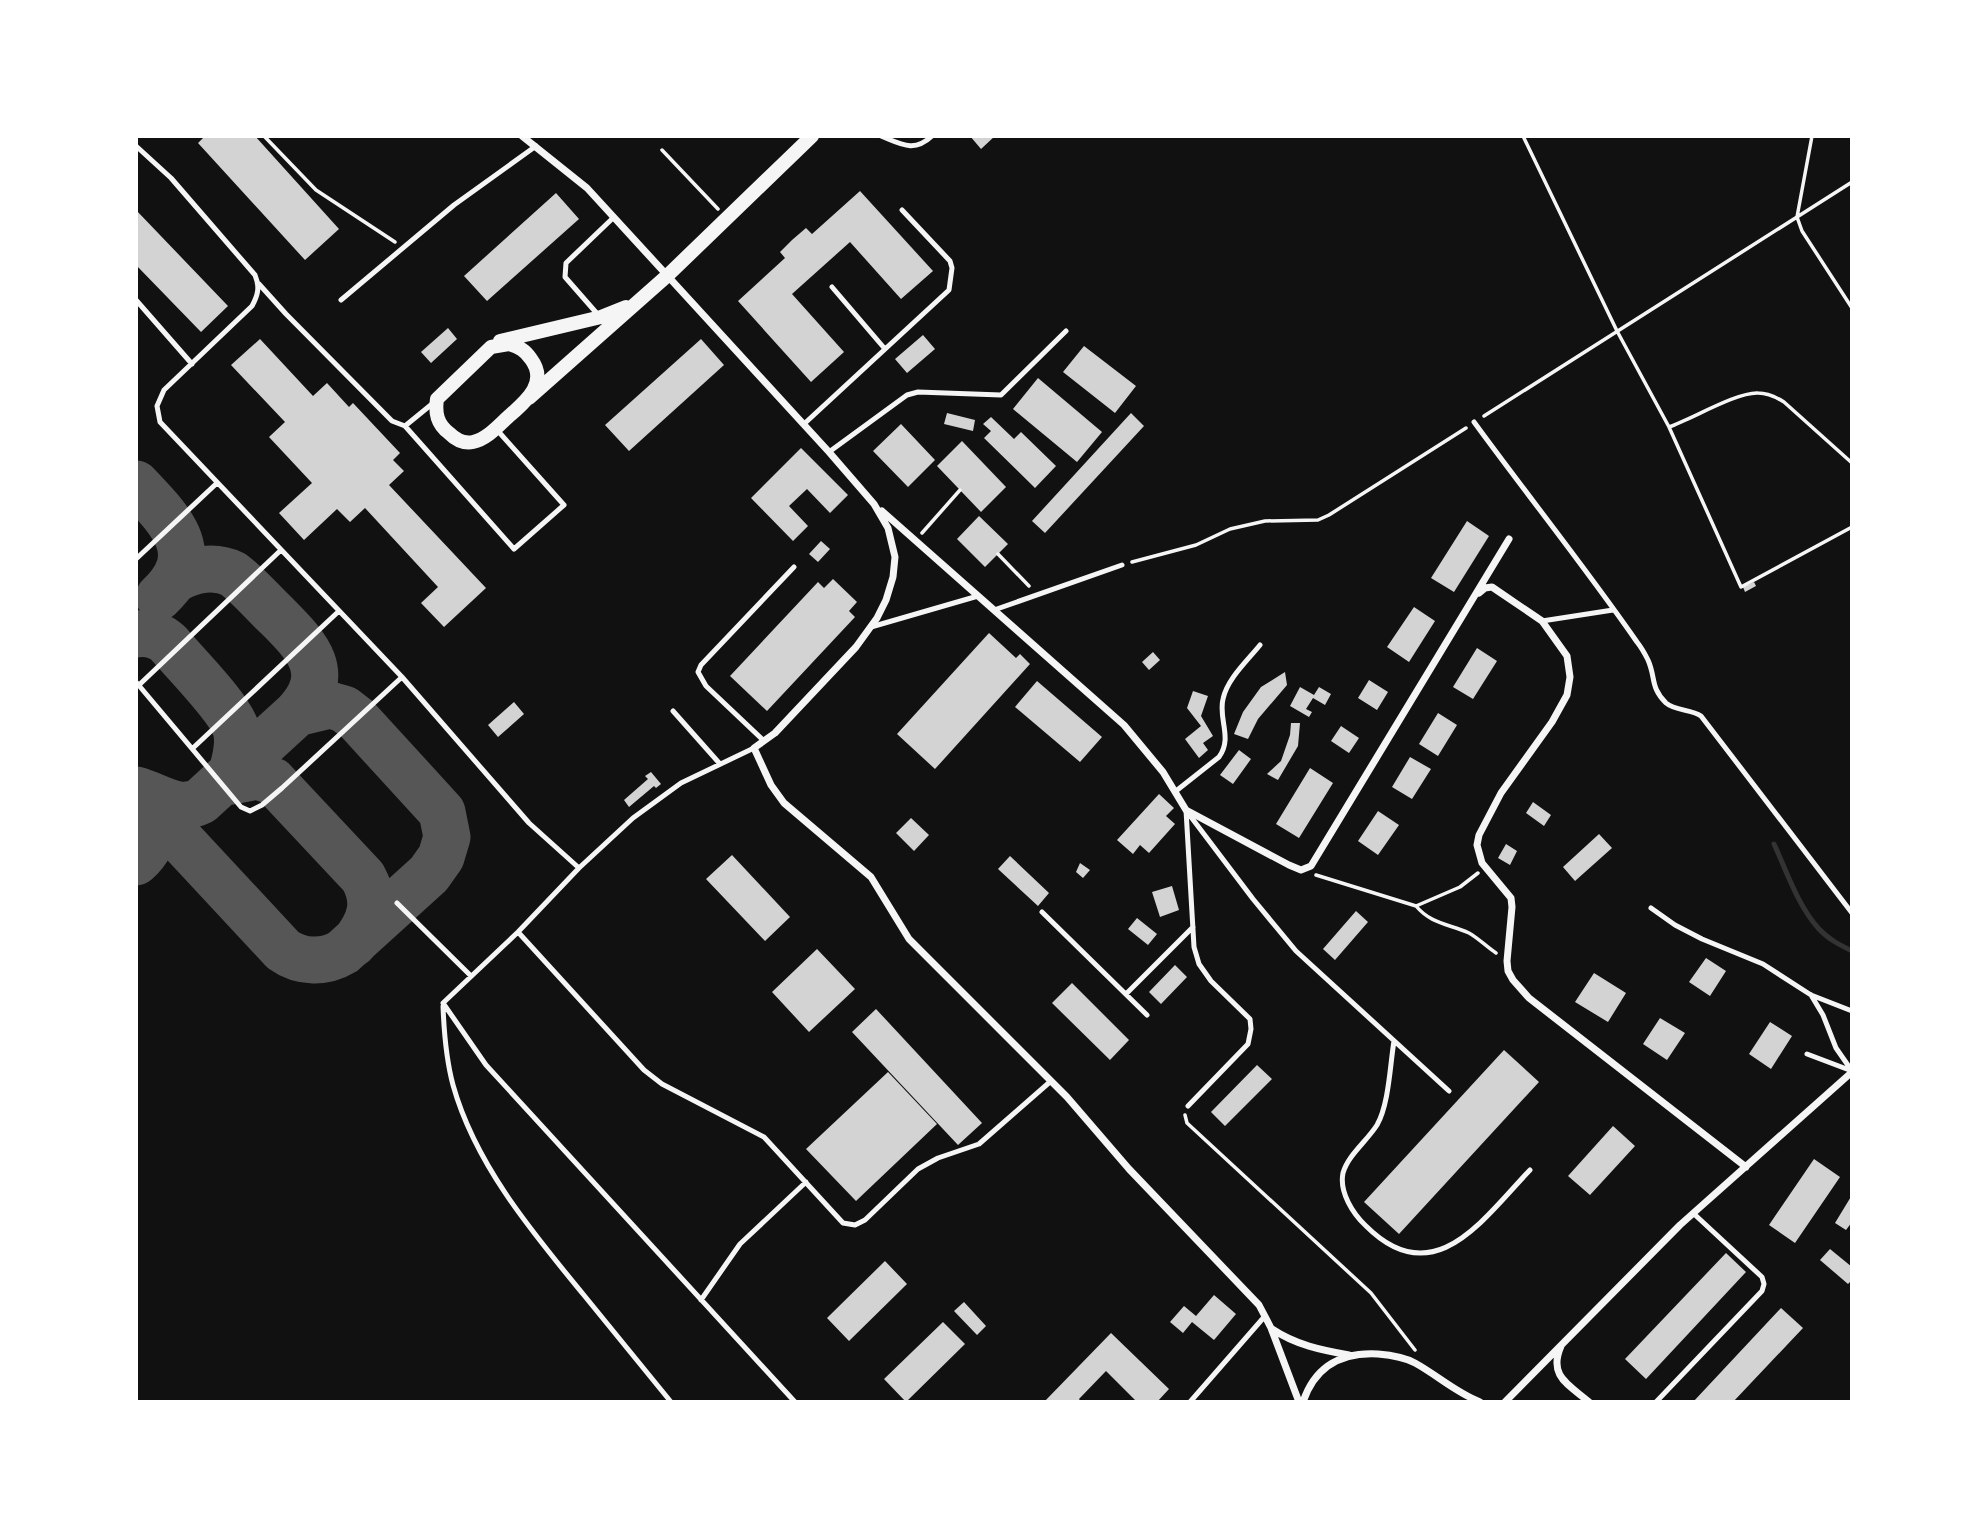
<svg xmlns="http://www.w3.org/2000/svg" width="1988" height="1538" viewBox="0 0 1988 1538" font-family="Commissioner,sans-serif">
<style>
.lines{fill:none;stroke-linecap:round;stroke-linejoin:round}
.stream{stroke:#333;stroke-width:5}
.taxiway{stroke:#565656;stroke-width:47}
.building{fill:#d3d3d3}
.path{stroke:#f5f5f5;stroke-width:3.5}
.service{stroke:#f5f5f5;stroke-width:5}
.minor{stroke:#f5f5f5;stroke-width:7}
.secondary{stroke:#f5f5f5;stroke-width:14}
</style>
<rect width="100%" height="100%" fill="#111"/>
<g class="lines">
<path class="stream" d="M1774 844C1787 872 1798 906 1819 929 1828 939 1840 945 1852 951"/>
<path class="taxiway" d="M136 484C170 520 206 553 159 597
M176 579C193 569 215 565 233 574 249 586 262 602 277 616 308 647 333 673 297 713
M136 634C149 632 159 635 168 643 184 662 230 708 236 729 240 743 236 758 232 772
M221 783 257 776 273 781 363 877C377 902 371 921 354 943
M136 790C159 796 177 813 201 801L297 713 330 705 344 709 357 719 442 812 447 837 441 857 429 874 343 952C325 963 301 963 283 950L150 807
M136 862C159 841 159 816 139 794"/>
</g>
<path class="building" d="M205 136H255L339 229 305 260 198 143Z
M970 136H995L981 149Z
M860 191 933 271 901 299 850 242 792 294 844 352 811 382 738 301 785 258 780 252 792 240 806 228 812 234Z
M556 193 579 219 487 301 464 276Z
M136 210 228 306 201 332 136 265Z
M448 328 457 339 431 363 421 352Z
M923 335 935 349 907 373 895 359Z
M260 339 313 396 327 383 349 407 353 403 400 453 393 460 404 471 389 485 486 588 444 627 421 603 438 587 365 508 350 522 337 509 304 540 279 513 312 483 269 437 285 422 231 365Z
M701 339 724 365 629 451 605 425Z
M1084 346 1136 386 1115 413 1063 372Z
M1038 378 1102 432 1077 462 1013 409Z
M947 413 975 420 973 431 944 424Z
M1131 413 1144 426 1045 533 1032 521Z
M991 417 1014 439 1021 432 1056 466 1035 488 984 438 991 431 983 424Z
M901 424 935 460 908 487 873 451Z
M962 441 1006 487 981 512 937 466Z
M801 448 848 495 830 513 807 489 789 506 808 526 793 541 751 498Z
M979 516 1008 544 985 567 957 539Z
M1467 521 1489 536 1454 592 1431 578Z
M821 541 830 549 818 562 809 554Z
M833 579 857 602 849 611 855 617 767 711 730 676 818 582 824 588Z
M1754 582 1756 586 1745 592 1743 587Z
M1414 607 1435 621 1409 662 1387 647Z
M989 633 1016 658 1020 654 1030 664 935 769 897 734Z
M1477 648 1497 661 1473 699 1453 687Z
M1153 652 1160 660 1149 670 1142 662Z
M1285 672 1287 685 1258 719 1248 739 1234 734 1243 712 1261 687Z
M1369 680 1388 692 1377 710 1358 698Z
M1037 681 1102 737 1080 762 1015 707Z
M1300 687 1314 695 1319 687 1331 694 1325 705 1313 698 1306 709 1312 712 1309 717 1290 706Z
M1193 691 1208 696 1201 716 1213 736 1203 743 1208 750 1199 758 1185 739 1201 726 1187 708Z
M514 702 524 714 498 737 488 725Z
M1438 713 1457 725 1438 756 1419 744Z
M1291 723H1300L1298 746 1278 780 1267 774 1281 761 1290 735Z
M1341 726 1359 738 1349 753 1331 741Z
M1239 750 1251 759 1233 784 1220 775Z
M1410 757 1431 769 1412 799 1392 787Z
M1310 768 1333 783 1299 838 1276 824Z
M651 772 661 784 656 788 654 786 629 807 624 800 648 779 645 776Z
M1159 794 1174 808 1166 816 1175 824 1149 853 1140 845 1133 854 1117 840Z
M1533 802 1551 815 1544 826 1526 813Z
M1378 811 1399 825 1378 855 1358 841Z
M911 818 929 835 914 851 896 833Z
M1599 834 1612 848 1575 881 1563 867Z
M1506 844 1517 851 1510 865 1498 858Z
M732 855 790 917 765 941 706 879Z
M1010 856 1049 893 1038 906 998 869Z
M1080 863 1090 870 1083 878 1076 872Z
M1172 886 1179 910 1160 917 1152 892Z
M1356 911 1368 922 1335 960 1323 949Z
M1137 918 1157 934 1148 945 1128 929Z
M817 949 855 989 809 1032 772 992Z
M1706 958 1726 971 1710 996 1689 982Z
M1175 965 1187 977 1161 1004 1149 992Z
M1594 973 1626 993 1608 1022 1575 1002Z
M1072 983 1129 1040 1110 1060 1052 1003Z
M876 1009 982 1123 958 1145 852 1032Z
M1660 1018 1685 1033 1667 1060 1643 1044Z
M1770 1022 1792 1036 1771 1069 1749 1054Z
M1504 1050 1539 1082 1399 1234 1364 1202Z
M1257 1065 1272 1079 1225 1126 1211 1112Z
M888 1072 937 1124 856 1201 806 1149Z
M1613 1126 1635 1146 1590 1195 1568 1176Z
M1814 1159 1840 1177 1795 1243 1769 1225Z
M1852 1195V1222L1846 1230 1835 1223Z
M1830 1249 1852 1267V1280L1848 1284 1820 1260Z
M1726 1253 1746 1272 1646 1379 1625 1359Z
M885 1261 907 1284 849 1341 827 1318Z
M1214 1295 1236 1314 1214 1340 1192 1322 1183 1333 1170 1322 1184 1306 1196 1316Z
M964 1302 986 1326 977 1335 954 1311Z
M1781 1308 1803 1328 1733 1402H1693Z
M943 1322 965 1344 906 1402 884 1379Z
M1111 1333 1169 1389 1157 1402H1137L1106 1371 1079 1399 1081 1402H1044Z"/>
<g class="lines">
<path class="path" d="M264 136 316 190 395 242
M1523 136 1617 331 1669 427 1741 587 1852 527
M1812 136 1797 217 1802 231 1852 308
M662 150 718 209
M1484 416 1852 182
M1669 427C1692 419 1737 392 1758 393 1768 393 1776 397 1784 402L1852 463
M922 533 960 490
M998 554 1029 586
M1132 562 1196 545 1230 529 1265 521 1318 520 1329 515 1466 428
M1316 875 1416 906C1431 924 1449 924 1469 933 1478 938 1487 947 1496 953
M1416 906 1460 887 1478 873
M1185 1115 1187 1123 1371 1293 1415 1350"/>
<path class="service" d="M881 136C901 144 914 153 932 136
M136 146 171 178 255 275C260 287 258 295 252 306L164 390 157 406 160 422 402 677 529 823 579 868
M259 284 286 314 392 421 405 426 432 404
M832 287 885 349
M136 300 192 364
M341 300 454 205 536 146
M600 317 565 277 566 263 614 217
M1474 422C1528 496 1585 567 1637 642 1641 647 1645 654 1648 660 1656 678 1650 687 1666 703 1675 711 1691 709 1701 716L1852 913
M804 424 949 290 952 268 950 261 902 210
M405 426 514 549 564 505 498 431
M829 452 907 395 918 392 1001 395 1066 331
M136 559 217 483
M994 610 1122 565
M1542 621 1613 610
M871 627 978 596
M136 682 241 807 250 811 262 805 282 788 402 677
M139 685 281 550
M673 711 720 764
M764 741 706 686 698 672 701 665 794 567
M193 748 339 611
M754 748 681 783 633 818 579 868 518 932 443 1003 486 1065 795 1402
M1176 791 1219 757C1233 738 1218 719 1223 699 1227 679 1248 660 1260 645
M1186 810 1194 947 1199 964 1211 981 1250 1019 1251 1029 1248 1044 1188 1106
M1188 813 1253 899 1296 951 1449 1091
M397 903 471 976
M1651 908 1675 925 1702 939 1763 964 1811 995 1852 1011
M1042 912 1147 1015
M518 932 644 1070 662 1084 764 1137 843 1223 855 1225 865 1220 918 1169 938 1158 979 1144 1051 1081
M1126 994 1193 927
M1811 995 1823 1015 1836 1048 1852 1071
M443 1006C444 1033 446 1059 453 1085 475 1164 532 1232 583 1294 612 1330 642 1366 671 1402
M1394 1041C1390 1065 1389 1104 1377 1125 1367 1141 1348 1155 1343 1173 1339 1192 1353 1214 1366 1226 1434 1294 1483 1219 1530 1170
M1807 1054 1852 1071
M701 1300 740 1244 806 1182
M1190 1402 1265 1316
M1656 1402 1762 1291 1764 1284 1762 1277 1693 1213"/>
<path class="minor" d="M522 136 587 188 829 452 874 504 888 528 895 557 893 577 886 600 877 618 856 647 775 733 754 748 771 785 784 803 871 877 909 939 1067 1097 1129 1169 1259 1305 1271 1328 1299 1402
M882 511 1124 725 1163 772 1186 810 1289 865 1301 870 1311 866 1509 539
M1479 593 1485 588 1492 587 1542 621 1567 656 1570 677 1567 695 1552 722 1501 793 1479 835 1477 845 1482 863 1511 898 1512 907 1507 961 1508 971 1513 980 1529 998 1746 1167
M1272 1329C1296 1345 1321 1350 1349 1355
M1561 1346C1548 1376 1568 1384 1589 1402
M1303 1402C1315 1366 1341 1352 1378 1354 1390 1355 1404 1357 1415 1363 1437 1375 1455 1392 1480 1402
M1505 1402 1680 1225 1852 1072"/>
<path class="secondary" d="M500 341 601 317 626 307
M509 344C519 347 525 350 531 359 549 383 525 402 508 417 498 426 487 439 473 442 463 444 456 440 449 433 437 424 435 413 437 399L491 347Z
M529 398 668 275 812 136"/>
</g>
<rect width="1988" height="1538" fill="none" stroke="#ffffff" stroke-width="276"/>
</svg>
